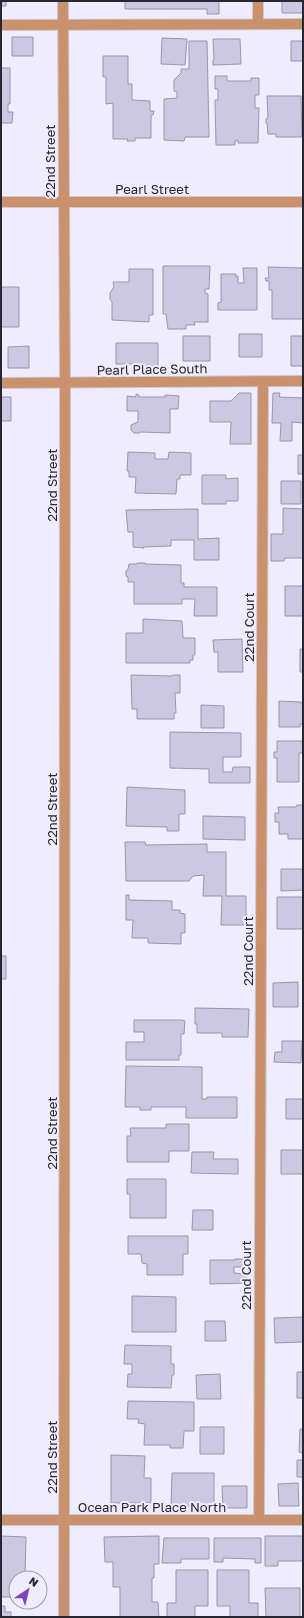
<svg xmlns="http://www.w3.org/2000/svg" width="304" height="1618" viewBox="0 0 304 1618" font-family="'Golos Text',sans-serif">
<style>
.building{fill:#ccc8e2;stroke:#9995ae}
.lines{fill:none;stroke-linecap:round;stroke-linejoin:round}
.service-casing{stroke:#cbc9d8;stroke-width:12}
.minor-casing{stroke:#cbc9d8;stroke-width:12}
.service{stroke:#ca916d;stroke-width:10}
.minor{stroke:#ca916d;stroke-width:10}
.labels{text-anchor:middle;stroke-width:4;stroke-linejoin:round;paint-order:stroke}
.street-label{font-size:13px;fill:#282630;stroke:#efedfd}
</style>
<rect width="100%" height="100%" fill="#efedfd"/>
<path class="building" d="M1 1H6V6H1Z
M125 1H219V14H207V9H125Z
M282 1H303V13H282Z
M12 37H33V56H12Z
M162 38 187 39 185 65 161 64Z
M213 39H240L241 64 213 65V60H214Z
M189 41H207L209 137H185L184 141 164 140V99L177 98V92L174 91V80L181 73V69H189Z
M291 41H303V61H291Z
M103 56H128V84H132V100L150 101V111H154L153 115H151V138H135V141H127L128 139H113V103L106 104V77H103Z
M1 68H10V104H8V112H13L12 123H1Z
M215 76H227V81H251V78H259V95H255V108H259L258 143H238V140L235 141V145H216L215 100H218V89H215Z
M267 96H301L302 137H276V134H268L267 123H266V119L268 118Z
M163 266H210L209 289H205V293L208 294V322H194L195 325H186V329H168L166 314H163Z
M268 267 303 268V319H272V290H269V281H266L265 278H269Z
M243 268H257V310H218V303L221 302V274H236V277L238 276V283H244Z
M129 269H153V315H149V322L112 320V302L110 299V293L114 287 113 282H129Z
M1 287H19V327H1Z
M239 334H262V357H239Z
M183 336H210V361H183Z
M291 336H303V366H291Z
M116 343H158V367H137V364H116Z
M29 346V368H8V347Z
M239 393H251V444H230L231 422H210V401H231Z
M273 393H280L279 397 303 398V423L292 422V441H280L281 423H272Z
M136 394 139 395V397H165V395L179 396 178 409H170V433L140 432V433H134L131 430V425L138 422V411H127V396L136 397Z
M1 397H11V421H1Z
M128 452 155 453V459H168L169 452 191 453V475H180V479H177L176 494 135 493 136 477H129V471H127Z
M298 455H303V474H298Z
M202 475H226V479L238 478V501H226V504H202Z
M281 481H301V504H281Z
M283 508 303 509V558H285L284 561H271V534H283Z
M198 509V539L219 538V560H194V540H171V546L143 547 144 548 133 547V532H128L126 510Z
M137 563H145V564L181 565V583H184V587H217V616H194L195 599H182V604H134V582H128V577L126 576V571L128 569 129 564H137Z
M285 586H303V616H285Z
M143 619 182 621 183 638H195V655H193V660H190V663H126V633H143Z
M242 639 243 672H218V652H214L213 640Z
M300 649H303V672H300Z
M131 675 172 676 173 675H180V693H175L176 713H174V719H137V709H132Z
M279 701 301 702V703H303V724H300V727H279Z
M201 705 224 706V728H201Z
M170 732 241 733V757H223V772H232L233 767H250V783H209V769L170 768Z
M277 741H303V753H299V782H277V758H274V752H277Z
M127 787 185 790V814H179V831H167V827L126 826Z
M297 805H303V839H288V834H279V822H275V813H279L278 807H296Z
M203 816 245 817V840L203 839Z
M125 842H145L146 845 207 844V852H226V896H246V925H221L222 896H203L204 875 193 876 189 881H126Z
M281 869H303V890L281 891Z
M126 895H129V900L172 901V910H180V913L185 914V933H181V944L148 943V938H132L133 920H126Z
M277 897H303V929H277Z
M1 956H6V979H1Z
M298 982V1007H273V983Z
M195 1008 249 1009 248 1037H222V1033H197V1024H195Z
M134 1020H182L185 1021 184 1034H181V1055H179V1060H126V1042H144V1032H134Z
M282 1041H302L301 1063 274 1062 275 1052H282Z
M126 1066 202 1067V1099H207V1097H237V1118H186V1107H151V1110H140V1107H125Z
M286 1099H303V1119H286Z
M166 1124H189V1151H169V1162H127V1136H131L130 1128H166Z
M281 1150H303V1174H281Z
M192 1152H214L213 1159H238V1174L191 1173Z
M127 1179H166V1218H130V1194H127Z
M193 1210H213V1230H192Z
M128 1236H188V1254H183V1275H147V1264L142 1263 141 1254H128Z
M235 1259H244L245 1267H234V1273L246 1274V1283L210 1284V1260H235Z
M132 1296 176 1297V1332H132Z
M303 1317V1342L275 1343 274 1318Z
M205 1321H225L226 1341H205Z
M125 1345 171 1346V1364H174V1375H172L171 1388 127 1387 128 1374H132V1364H124Z
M297 1372H303V1398H297Z
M220 1374 221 1399H197L196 1375Z
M128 1401 194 1402V1431H184L183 1448H170V1445H144L145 1424 138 1423 139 1419H127Z
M200 1427H224V1454H200Z
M300 1429H303V1453L299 1452Z
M111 1455 145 1456 144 1478H151V1503H111Z
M297 1460H303V1477H297Z
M172 1473H214V1506H171Z
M298 1483 299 1506H279L278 1484Z
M222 1486H247V1508H223Z
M1 1536 26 1537 25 1576H19V1578H16V1597H1Z
M159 1536V1564H154V1578H152V1602H158L159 1617H120V1587H113V1562H105L104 1537Z
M265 1536H303V1561H278V1566H265Z
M164 1538H209V1559H181V1563H162Z
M214 1538H261V1563H255V1559L223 1558V1562H214Z
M176 1570H208V1606H195V1617H167V1603H176Z
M217 1570H249V1603H258V1617H230V1606H217Z
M265 1588H300V1617H266Z
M1 1606H5V1612H11V1617H1Z"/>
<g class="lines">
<g class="service-casing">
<path id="service" d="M258 1V23
M1 25 303 24
M1 383 303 381
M1 1520H303
M259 1520 263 381"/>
</g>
<g class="minor-casing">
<path id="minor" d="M63 1 65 383 64 1617
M1 202H303"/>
</g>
<use href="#service" class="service"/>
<use href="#minor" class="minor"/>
</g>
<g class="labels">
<g class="street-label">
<text transform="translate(50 161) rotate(-90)" y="5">22nd Street</text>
<text x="152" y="194">Pearl Street</text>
<text transform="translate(152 369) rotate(-1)" y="5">Pearl Place South</text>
<text transform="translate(52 485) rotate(-90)" y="5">22nd Street</text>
<text transform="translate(249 627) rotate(-90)" y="5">22nd Court</text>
<text transform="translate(52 809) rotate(-90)" y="5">22nd Street</text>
<text transform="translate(248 951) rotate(-90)" y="5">22nd Court</text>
<text transform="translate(52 1133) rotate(-90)" y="5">22nd Street</text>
<text transform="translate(246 1275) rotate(-90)" y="5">22nd Court</text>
<text transform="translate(52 1457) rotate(-90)" y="5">22nd Street</text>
<text x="152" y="1512">Ocean Park Place North</text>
</g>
</g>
<rect width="304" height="1618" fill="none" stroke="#282630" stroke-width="4"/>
<g transform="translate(28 1590) rotate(35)"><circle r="19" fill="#efedfd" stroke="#9f9dab"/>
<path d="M0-3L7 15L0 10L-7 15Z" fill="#7e45bb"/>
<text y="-6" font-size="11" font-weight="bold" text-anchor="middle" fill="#282630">N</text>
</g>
</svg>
